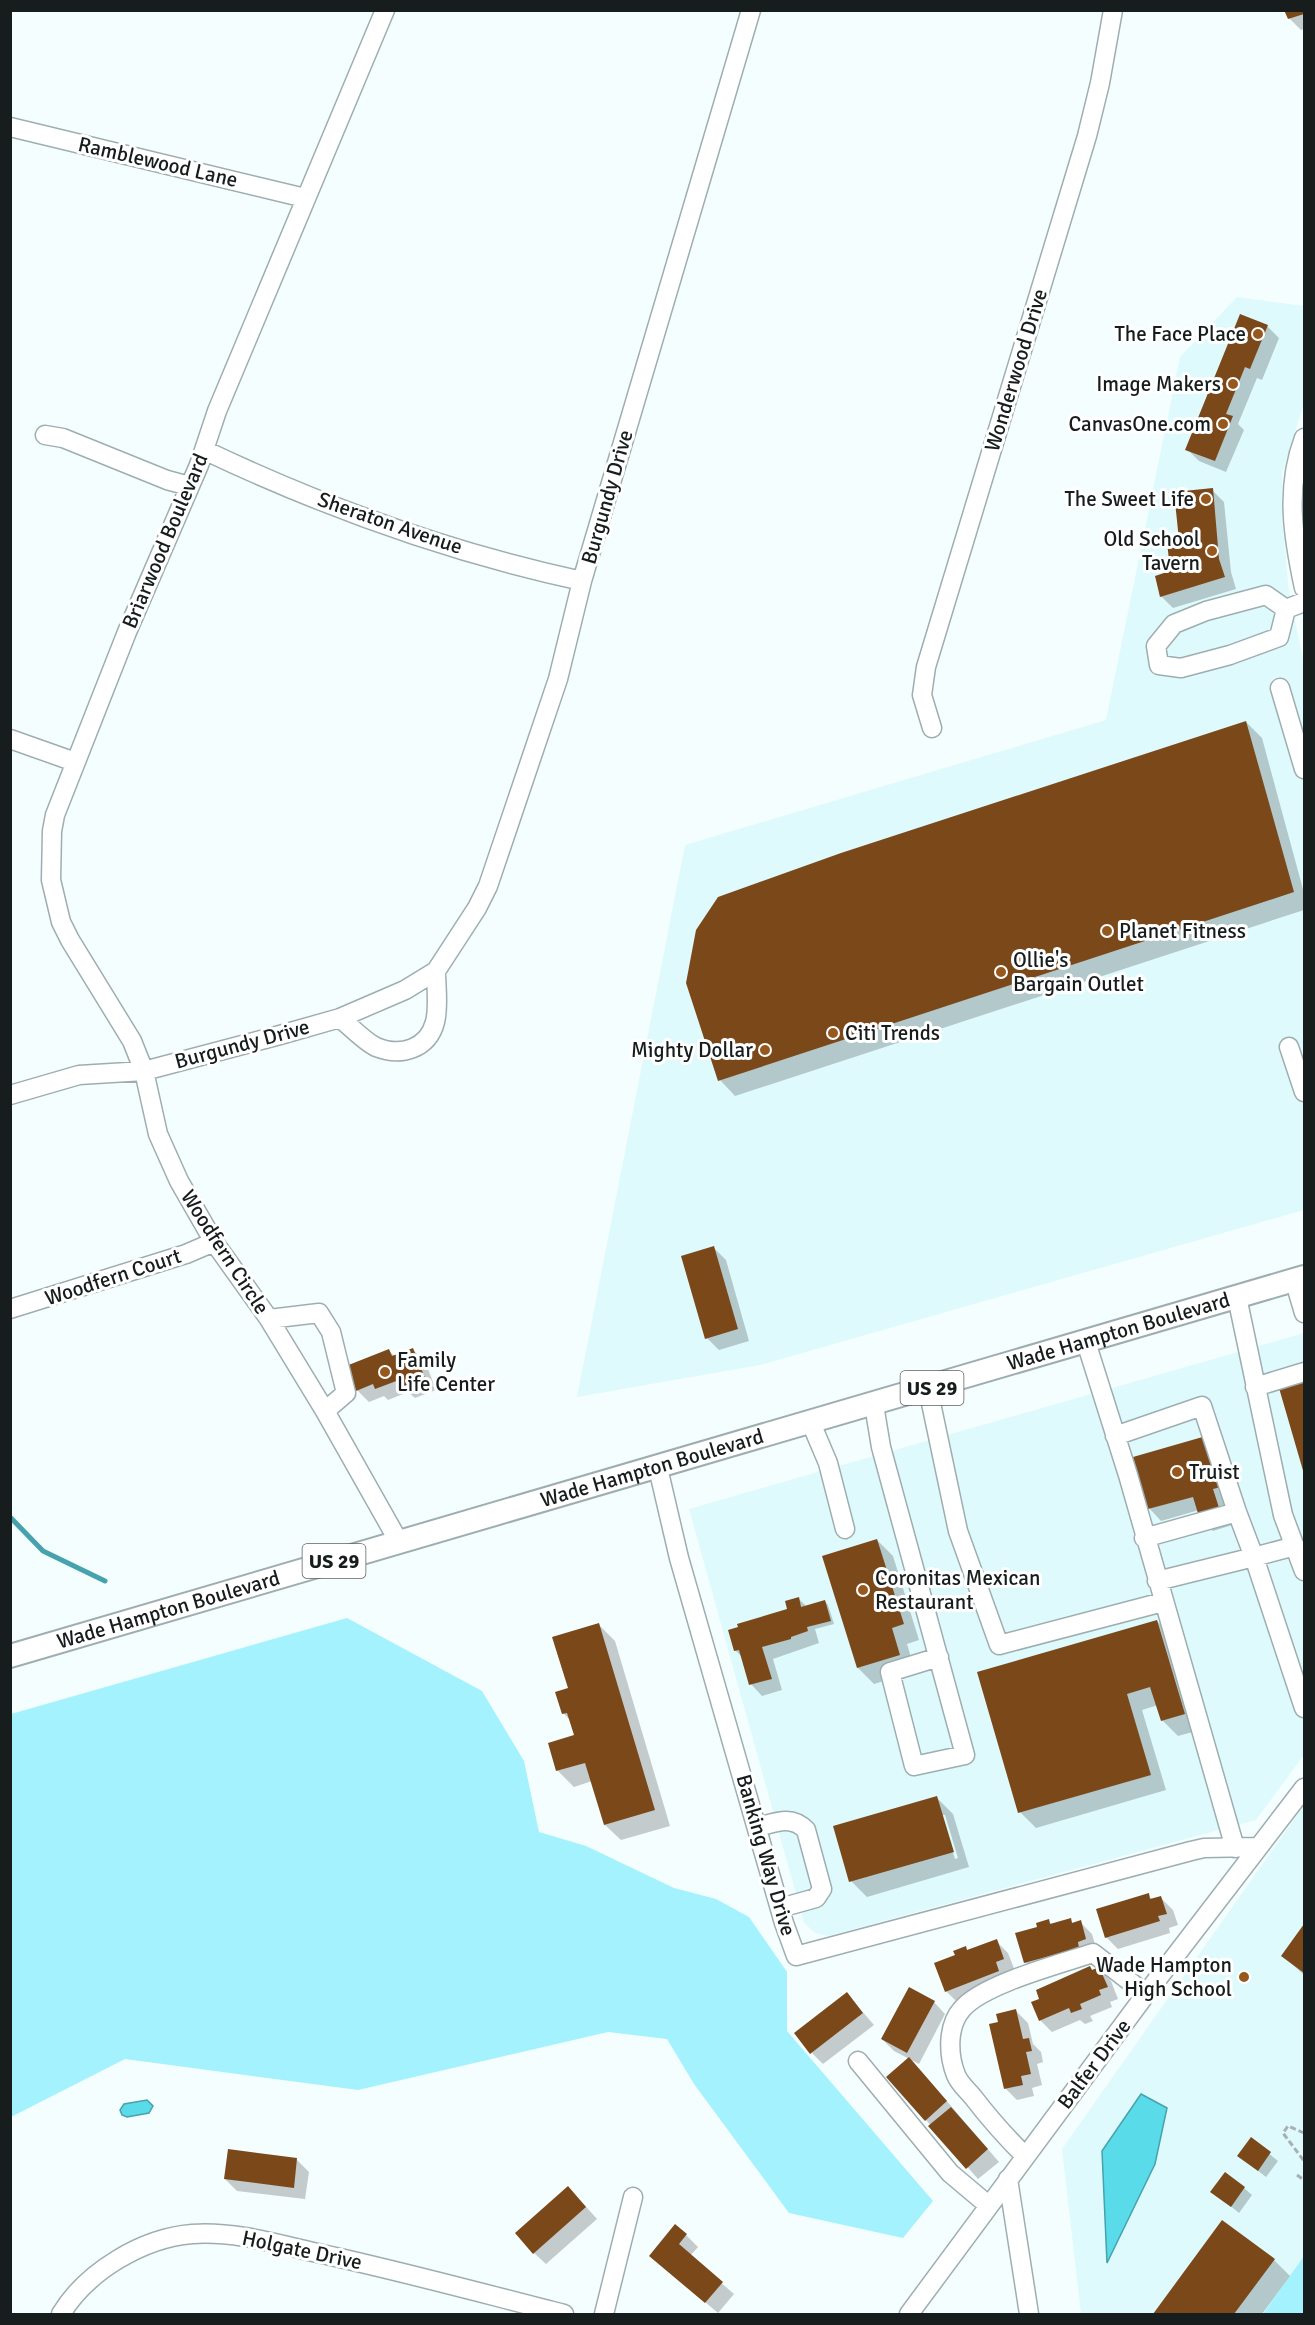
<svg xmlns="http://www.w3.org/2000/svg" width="1315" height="2325" viewBox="0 0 1315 2325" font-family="Signika,sans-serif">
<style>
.built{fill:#dffafd}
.green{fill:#a4f2fd}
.water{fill:#5adbea;stroke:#46a2ac;stroke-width:1.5}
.shadow{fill:#0003;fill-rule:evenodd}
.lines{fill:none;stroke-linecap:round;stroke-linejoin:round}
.stream{stroke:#46a2ac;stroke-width:5}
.building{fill:#7b481a}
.minor-casing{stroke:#9eaeb0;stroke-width:21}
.major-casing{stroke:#9eaeb0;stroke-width:26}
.path{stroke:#a8b1b1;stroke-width:3;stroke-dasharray:6 3;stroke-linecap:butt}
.minor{stroke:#fff;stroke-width:18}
.major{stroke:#fff;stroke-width:22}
.poi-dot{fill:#96581d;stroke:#fff;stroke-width:2}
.labels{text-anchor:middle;stroke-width:6;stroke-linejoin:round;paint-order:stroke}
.shield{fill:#fff;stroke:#5d6161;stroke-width:1.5}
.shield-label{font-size:20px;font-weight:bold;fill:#171d1d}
.street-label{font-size:21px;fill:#171d1d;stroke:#fff}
.poi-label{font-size:21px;fill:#171d1d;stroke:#fff;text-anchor:end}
</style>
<rect width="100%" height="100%" fill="#f4feff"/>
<path class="built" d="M1237 297 1304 306V403L1282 473V517L1289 592 1304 664V1210L760 1365 577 1397 685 845 1106 720 1180 357Z
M1304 1333V1755L1256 1820 828 1936 815 1933 804 1923 689 1509Z
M1304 1805V2314H1081L1062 2149Z"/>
<path class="green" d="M347 1618 482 1691 524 1761 539 1832 586 1846 674 1888 716 1899 749 1917 787 1972V2031L933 2201 903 2238 789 2213 694 2084 667 2039 608 2032 358 2090 125 2059 11 2117V1714Z
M1304 2256V2314H1263Z"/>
<path class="water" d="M1141 2094 1167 2108 1155 2164 1107 2263 1102 2151Z
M147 2100 153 2106 149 2113 127 2117 122 2115 120 2110 124 2104Z"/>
<path class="shadow" d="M1286 10H1304V29L1301 30 1289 18Z
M1267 326 1279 338 1262 380 1257 378 1238 424 1244 430 1226 472 1199 461 1187 449Z
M1212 490 1224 502 1231 572 1236 589 1173 608 1161 596 1181 541Z
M1246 722 1262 738 1304 893V910L735 1096 720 1080Z
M714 1248 726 1260 749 1341 719 1350 707 1338Z
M413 1350 425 1361 436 1390 415 1398 408 1392 388 1400 384 1396 369 1402 357 1390 389 1351 395 1357Z
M1304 1383V1471L1281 1389Z
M1206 1437 1232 1525 1213 1531 1202 1519 1199 1510 1161 1521 1150 1509 1135 1458Z
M877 1540 893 1556 919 1640 907 1644 915 1671 874 1684 858 1668 824 1557Z
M798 1598 807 1607 825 1601 828 1605 834 1624 815 1629 819 1643 773 1659 782 1690 762 1696 751 1684 743 1658 735 1650 789 1610Z
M1157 1621 1173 1637 1200 1730 1178 1736 1162 1720 1158 1705 1142 1710 1166 1790 1036 1828 1020 1812Z
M599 1625 615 1641 670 1826 621 1840 605 1825 592 1781 574 1787 558 1771 549 1744 576 1736 571 1721 564 1714 569 1689Z
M937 1798 953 1814 969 1867 867 1897 851 1881ZM941 1815H945L958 1858 955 1859Z
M1148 1895 1153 1900 1161 1898 1173 1910 1178 1925 1169 1928 1170 1933 1118 1949 1106 1937Z
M1070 1920 1074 1924 1080 1922 1092 1934 1097 1951 1037 1974 1025 1962 1039 1928 1049 1921 1052 1925Z
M1304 1927V1975L1283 1956Z
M996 1941 1008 1953 1015 1971 958 2003 946 1991 957 1956 965 1948 969 1951Z
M1099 1969 1111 1981 1118 1999 1110 2002 1112 2007 1090 2016 1093 2021 1085 2024 1080 2020 1052 2032 1040 2020 1093 1972Z
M847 1994 874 2025 823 2064 812 2053Z
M934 2002 945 2014 919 2064 894 2051 882 2039Z
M1016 2011 1028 2023 1033 2044 1041 2052 1043 2062 1037 2064 1042 2085 1032 2088 1034 2096 1017 2100 1006 2089Z
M921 2071 999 2162 978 2179 926 2120Z
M1251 2139 1278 2161 1266 2177 1239 2156Z
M297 2160 309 2172 305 2199 237 2191 225 2179Z
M1244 2188 1252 2195 1239 2213 1212 2191Z
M580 2200 597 2219 546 2264 534 2253Z
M1222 2222 1274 2260 1290 2276 1262 2314H1155Z
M686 2235 698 2247 690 2256 734 2294 718 2313 651 2256Z"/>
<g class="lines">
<path class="stream" d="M10 1517 43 1551 105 1581"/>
</g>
<path class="building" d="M1284 10H1304V14L1288 19Z
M1240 314 1268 325 1250 369 1245 367 1226 414 1233 416 1215 461 1185 450Z
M1213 488 1219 559 1225 577 1160 597 1155 576 1170 571 1167 541 1179 540 1174 492Z
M1246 721 1294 892 718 1081 686 983 696 930 718 897 841 853Z
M714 1246 738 1329 705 1339 681 1256Z
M413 1348 425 1378 401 1387 399 1380 375 1389 373 1384 356 1391 346 1366 389 1349 392 1356Z
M1304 1381V1474L1279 1388Z
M1206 1436 1221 1487 1213 1489 1221 1514 1200 1520 1193 1497 1148 1509 1133 1457Z
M877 1539 904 1624 892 1628 900 1655 857 1668 822 1556Z
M799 1597 801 1607 825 1600 831 1621 807 1627 808 1631 791 1637V1639L762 1647 772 1679 749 1685 739 1650 734 1651 728 1630 738 1627 737 1624 787 1609 785 1601Z
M1157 1620 1185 1714 1161 1721 1150 1687 1127 1694 1151 1775 1018 1813 977 1672Z
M599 1623 655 1810 604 1825 585 1763 556 1771 548 1743 574 1735 567 1713 562 1714 555 1692 568 1688 552 1637Z
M937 1796 954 1852 849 1882 833 1826Z
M1149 1893 1150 1899 1161 1896 1167 1914 1158 1916 1160 1921 1105 1938 1096 1909Z
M1071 1918 1072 1923 1081 1920 1086 1939 1078 1942 1079 1948 1024 1963 1015 1933 1037 1927 1036 1923 1049 1919 1050 1924Z
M1304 1924V1973L1281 1956Z
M997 1939 1004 1959 996 1962 999 1971 945 1992 934 1963 955 1955 953 1951 966 1946 967 1950Z
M1090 1966 1092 1970 1099 1967 1108 1987 1099 1990 1101 1995 1080 2004 1082 2009 1071 2013 1069 2008 1039 2021 1031 2002 1039 1999 1036 1990Z
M909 1987 935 2001 907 2053 881 2039Z
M847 1992 863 2013 810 2054 794 2033Z
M1016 2009 1023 2039 1029 2038 1032 2051 1026 2052 1031 2074 1021 2076 1023 2085 1004 2089 989 2024 998 2022 996 2014Z
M909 2057 947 2101 925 2121 886 2077Z
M951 2107 988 2149 966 2169 928 2126Z
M1251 2137 1271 2152 1258 2171 1237 2156Z
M228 2149 297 2158 294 2188 224 2179Z
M1225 2172 1245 2187 1231 2207 1210 2192Z
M568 2186 586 2207 533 2254 515 2233Z
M1222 2220 1275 2259 1234 2314H1153Z
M675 2224 687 2234 679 2244 723 2282 705 2303 649 2256Z"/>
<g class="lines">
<g class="minor-casing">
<path id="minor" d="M385 10 217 411 199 465 127 632 55 815 52 831 51 880 61 922 70 940 132 1041 144 1071 158 1134 179 1181 214 1242 269 1319 325 1411 399 1542
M10 127 305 198
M45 435 63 438 167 480 189 486
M1304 438C1285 488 1293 537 1304 588
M204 450C324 507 452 553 582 581
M1266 595 1286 609 1279 637 1230 655 1181 668 1159 665 1156 646 1174 624 1206 611Z
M1286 609 1304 602
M1280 688 1304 769
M932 728 922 695 926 667 1087 136 1100 83 1113 10
M10 739 75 762
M340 1018C351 1027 364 1041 376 1047 401 1057 428 1049 435 1022 439 1007 436 986 436 971
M1289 1047 1304 1092
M10 1095 79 1075 144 1071 280 1035 340 1018 405 990 436 971 477 908 488 886 558 679 582 581 751 10
M1294 1279 1304 1313
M1237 1297 1283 1515 1304 1571
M10 1309 186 1254 214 1242
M269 1319 319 1313 331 1332 346 1393 325 1411
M1086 1342 1128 1475 1235 1848
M1255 1387 1304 1372
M928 1389 958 1531 999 1645 1163 1602
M874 1405 881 1447 965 1755 914 1766 890 1672 939 1657
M811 1423 828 1463 845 1529
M1115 1436 1202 1406 1237 1512 1144 1538
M658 1468 679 1558 784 1923 796 1956 1191 1851 1204 1848 1257 1847
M1237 1512 1254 1557 1295 1546
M1157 1581 1254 1557 1304 1708
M758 1827C776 1822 792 1815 806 1830L822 1889 816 1898 780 1908
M858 2061 950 2173 988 2205
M1025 2156C1006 2137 989 2118 973 2097 967 2090 959 2083 956 2075 948 2055 947 2026 962 2009 983 1984 1060 1964 1093 1953L1146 1994
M1008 2179 1029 2314
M61 2314C87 2271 143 2238 192 2234 233 2231 274 2243 313 2252 397 2270 481 2293 564 2314
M604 2314 633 2197
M909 2314 1146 1994 1304 1788"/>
</g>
<g class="major-casing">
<g id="major">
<path id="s1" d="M10 1656 1304 1277"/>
</g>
</g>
<path class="path" d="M1304 2133 1288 2126 1283 2133 1304 2161
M1297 2175 1304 2180"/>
<use href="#minor" class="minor"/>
<use href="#major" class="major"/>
</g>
<g class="poi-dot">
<circle cx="1258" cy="334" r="6"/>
<circle cx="1233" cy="384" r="6"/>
<circle cx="1223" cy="424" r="6"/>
<circle cx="1206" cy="499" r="6"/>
<circle cx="1212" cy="551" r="6"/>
<circle cx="1107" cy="931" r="6"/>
<circle cx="1001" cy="972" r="6"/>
<circle cx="833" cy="1033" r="6"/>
<circle cx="765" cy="1050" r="6"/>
<circle cx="385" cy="1372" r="6"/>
<circle cx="1177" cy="1472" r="6"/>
<circle cx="863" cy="1590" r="6"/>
<circle cx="1244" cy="1977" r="6"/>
</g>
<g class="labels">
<g class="shield">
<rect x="900.5" y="1371" width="63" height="34" rx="4.5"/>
<rect x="302.5" y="1544" width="63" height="34" rx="4.5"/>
</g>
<g class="shield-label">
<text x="932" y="1395">US 29</text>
<text x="334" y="1568">US 29</text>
</g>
<g class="street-label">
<text transform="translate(158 162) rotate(13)" y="7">Ramblewood Lane</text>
<text transform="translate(1016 370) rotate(-73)" y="7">Wonderwood Drive</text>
<text transform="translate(607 497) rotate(-74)" y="7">Burgundy Drive</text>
<text transform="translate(390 523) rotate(19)" y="7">Sheraton Avenue</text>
<text transform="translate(165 541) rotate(-67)" y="7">Briarwood Boulevard</text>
<text transform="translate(242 1044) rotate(-15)" y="7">Burgundy Drive</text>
<text transform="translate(225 1252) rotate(57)" y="7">Woodfern Circle</text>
<text transform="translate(113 1277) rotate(-18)" y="7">Woodfern Court</text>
<text dy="7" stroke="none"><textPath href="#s1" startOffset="1155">Wade Hampton Boulevard</textPath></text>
<text dy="7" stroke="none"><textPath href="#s1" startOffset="669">Wade Hampton Boulevard</textPath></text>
<text dy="7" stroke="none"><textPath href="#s1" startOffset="165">Wade Hampton Boulevard</textPath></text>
<text transform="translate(766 1855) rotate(74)" y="7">Banking Way Drive</text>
<text transform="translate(1094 2064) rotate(-53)" y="7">Balfer Drive</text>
<text transform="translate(302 2250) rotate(12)" y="7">Holgate Drive</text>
</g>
<g class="poi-label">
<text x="1246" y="341">The Face Place</text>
<text x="1221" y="391">Image Makers</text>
<text x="1211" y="431">CanvasOne.com</text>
<text x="1194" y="506">The Sweet Life</text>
<text x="1200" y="546">Old School<tspan x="1200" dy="24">Tavern</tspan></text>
<text x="1119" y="938" text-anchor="start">Planet Fitness</text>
<text x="1013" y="967" text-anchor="start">Ollie's<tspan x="1013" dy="24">Bargain Outlet</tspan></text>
<text x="845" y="1040" text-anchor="start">Citi Trends</text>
<text x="753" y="1057">Mighty Dollar</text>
<text x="397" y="1367" text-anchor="start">Family<tspan x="397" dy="24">Life Center</tspan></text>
<text x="1189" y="1479" text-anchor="start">Truist</text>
<text x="875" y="1585" text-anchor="start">Coronitas Mexican<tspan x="875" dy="24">Restaurant</tspan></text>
<text x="1232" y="1972">Wade Hampton<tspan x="1232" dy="24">High School</tspan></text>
</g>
</g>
<rect width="1315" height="2325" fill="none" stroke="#171d1d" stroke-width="24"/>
</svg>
